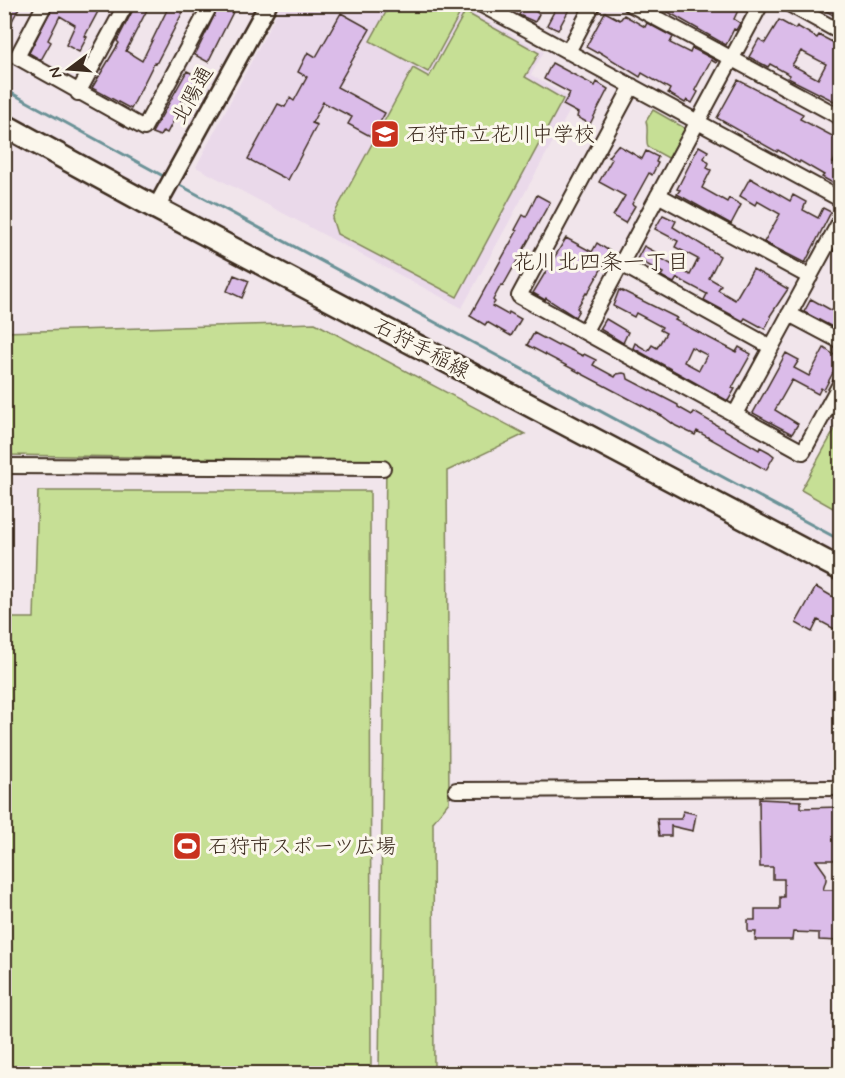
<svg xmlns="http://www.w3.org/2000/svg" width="845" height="1078" viewBox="0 0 845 1078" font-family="Mynerve,'Klee One',sans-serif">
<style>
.built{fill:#ead9ea}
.green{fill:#c6df95;stroke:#80845a;stroke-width:1.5}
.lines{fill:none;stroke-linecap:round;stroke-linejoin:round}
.stream{stroke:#6a9297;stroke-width:3}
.building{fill:#dbbce9;stroke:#3b2a1e;stroke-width:1.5;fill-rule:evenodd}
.minor-casing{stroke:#3b2a1e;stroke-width:18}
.tertiary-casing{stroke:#3b2a1e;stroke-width:21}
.primary-casing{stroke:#3b2a1e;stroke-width:26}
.minor{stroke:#fbf7ec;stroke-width:14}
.tertiary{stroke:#fbf7ec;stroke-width:16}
.primary{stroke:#fbf7ec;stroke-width:21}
.labels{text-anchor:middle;stroke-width:6;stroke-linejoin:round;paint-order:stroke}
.street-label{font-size:21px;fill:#3b2a1e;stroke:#fbf7ec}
.poi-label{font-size:21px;fill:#3b2a1e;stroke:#fbf7ec;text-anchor:start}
.neighbourhood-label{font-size:22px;fill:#3b2a1e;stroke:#fbf7ec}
</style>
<rect width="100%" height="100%" fill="#f1e5eb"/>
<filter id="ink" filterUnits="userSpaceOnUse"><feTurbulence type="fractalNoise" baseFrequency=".0167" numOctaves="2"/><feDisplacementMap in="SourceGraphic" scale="12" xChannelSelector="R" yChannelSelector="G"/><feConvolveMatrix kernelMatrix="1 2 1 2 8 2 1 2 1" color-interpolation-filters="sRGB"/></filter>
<g filter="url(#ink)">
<path class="built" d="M281 5H458L544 52 531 75 575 101 462 308 196 167Z"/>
<path class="green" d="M390 5H440L459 15 428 72 370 41Z
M465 12 539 53 525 77 563 99 457 297 337 234 332 218 413 68 429 77Z
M653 110 683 127 685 131 670 159 648 147C645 138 649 130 646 121Z
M315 323 525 434 447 471 449 802 433 822 434 1073H379L386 461 5 455 4 332Z
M840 420V512L801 490Z
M38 491H370L371 1073H5V618H34Z"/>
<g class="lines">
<path class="stream" d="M4 89 165 177
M176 183 840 540"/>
</g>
<path class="building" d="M7 4H21L4 36V10Z
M54 4H102L85 36 87 37 79 52 66 45 75 25 60 16 48 40 51 42 41 60 29 53Z
M136 4H150L126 51 142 61 170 4H187L156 64 154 63 131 109 92 88 119 43 117 41Z
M220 4H237L208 62 195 55Z
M525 4H539L535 11 539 14 535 22 519 15Z
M558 4H572L558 30 547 25Z
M654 4H741L734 19 740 23 736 30 734 29 726 45Z
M814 4H840V19Z
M605 12 620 20 624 15 645 27 647 23 673 37 670 43 690 53 692 48 717 61 716 63 711 60 695 90 698 92 692 103 687 100 685 103 668 93 670 89 642 73 640 77 598 51 597 53 586 47Z
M341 13 370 29 337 87 385 113 372 137 348 124 352 117 323 102 312 123 317 125 288 180 248 159 278 104 285 107 290 98 294 101 307 77 298 72 308 52 316 57Z
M779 20 795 29 797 26 817 38 819 35 840 46V104L788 78 790 75 770 64 768 67 749 57 759 39 765 43ZM801 51 826 64 818 79 792 65Z
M552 63 595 86 597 82 608 89 590 124 577 117 578 113 563 105 570 93 544 79Z
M187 71 203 79 197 90 189 86 181 101 185 103 180 112H178L167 133 163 131 160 136 152 133Z
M738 80 803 114 800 119 840 140V148L833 163 840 167V187L822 177 824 175 800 161 799 163 778 150 777 152 717 118Z
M618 145 642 159 646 151 658 157 656 162 658 163 652 175 649 173 632 204 635 206 625 223 613 216 625 196 599 182 612 159 608 157Z
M699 146 708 151 704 158 709 163 707 168 711 170 702 188 727 202 729 198 741 205 731 224 677 194 680 190 677 189Z
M750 178 790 201 793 195 806 202 803 210 818 218 823 208 831 212 805 263 764 242 780 214 757 201 755 205 740 196Z
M537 195 550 202 503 286 501 285 493 300 495 302 492 306 508 315 509 312 521 319 511 336 487 322 485 325 470 316 517 231 515 230 523 215 526 217Z
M663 215 676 221 673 227 720 256 709 278 721 285 718 290 735 300 753 269 788 289 770 316 771 317 765 329 745 318 743 321 704 300 707 294 677 278 674 283 670 281 661 276 663 273 637 259 644 246 661 255 660 258 690 275 698 259 675 247 678 241 655 229Z
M566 238 592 252 597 243 611 252 587 294 586 293 577 308 579 310 575 317 546 298 545 300 533 293Z
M234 275 249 281 242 298 227 291Z
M619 290 623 292V291L677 318 675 320 736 352 739 347 751 354 732 388 735 389 728 401 633 348 635 343 648 351 652 345 657 348 666 333 660 330 662 327 636 313 634 317 613 306ZM691 347 707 355 699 370 684 362Z
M811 299 840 315V331L804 312Z
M606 319 628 332 623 343 600 329Z
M534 333 558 346 559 344 583 356 584 354 596 360 593 365 615 377 617 374 623 373 627 374 628 379 678 405V407L692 415 694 412 759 450 760 447 769 452 774 456 766 470 697 431 695 435 676 426 662 416 527 345Z
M824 348 840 359 824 390 821 388 818 394 792 380 775 410 798 424 792 434 753 413 786 353 799 360 794 368 809 376Z
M816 587 840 601V632L818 620 812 632 796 623Z
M759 799 801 801V808L840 807V860H816L826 874V880L823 890H840V941L819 940V933L793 932 792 940H755L756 932H748V920H755V909H780V897H784V879H773V867H760Z
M683 811 696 814 693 831 671 826V836H659L657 819H681Z"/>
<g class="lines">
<g class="minor-casing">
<path id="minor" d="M45 4 17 57 144 128 211 4
M480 4 840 199
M630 4 840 117
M789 4 840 32
M568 52 593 4
M632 86 519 296 803 452 840 384
M78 93 126 4
M658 195 810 277
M621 264 771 347
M789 314 840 341
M585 331 761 4
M735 414 840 221
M4 466 383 468
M456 790 840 788"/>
</g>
<g class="tertiary-casing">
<path id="tertiary" d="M156 208 268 4"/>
</g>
<g class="primary-casing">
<path id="primary" d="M4 125 156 208 840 569"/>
</g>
<use href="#minor" class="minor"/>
<use href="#tertiary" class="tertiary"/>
<use href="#primary" class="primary"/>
</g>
</g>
<defs>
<g id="school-square" transform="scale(1.5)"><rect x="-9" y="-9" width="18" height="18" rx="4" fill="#c8321e" stroke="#fbf7ec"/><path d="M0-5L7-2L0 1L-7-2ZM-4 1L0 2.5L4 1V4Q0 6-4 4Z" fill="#fff"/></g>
<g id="stadium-square" transform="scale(1.5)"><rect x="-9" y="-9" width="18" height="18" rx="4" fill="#c8321e" stroke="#fbf7ec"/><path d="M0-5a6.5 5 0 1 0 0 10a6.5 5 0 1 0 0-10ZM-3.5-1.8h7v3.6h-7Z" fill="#fff"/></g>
</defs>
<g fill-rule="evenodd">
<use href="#school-square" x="385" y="134"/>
<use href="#stadium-square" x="187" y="846"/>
</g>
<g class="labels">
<g class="street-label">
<text transform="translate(192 95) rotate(-61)" y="7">北陽通</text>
<text transform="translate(422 348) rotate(28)" y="7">石狩手稲線</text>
</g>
<g class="poi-label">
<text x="406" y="141">石狩市立花川中学校</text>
<text x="208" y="853">石狩市スポーツ広場</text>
</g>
<g class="neighbourhood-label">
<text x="601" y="269">花川北四条一丁目</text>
</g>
</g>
<rect width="845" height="1078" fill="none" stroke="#fbf7ec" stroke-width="24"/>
<rect x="12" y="12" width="821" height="1054" fill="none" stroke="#3b2a1e" stroke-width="2" filter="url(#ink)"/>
<g transform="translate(69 69) rotate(254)" stroke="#fbf7ec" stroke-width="4.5" paint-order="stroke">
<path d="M0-4.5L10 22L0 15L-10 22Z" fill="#3b2a1e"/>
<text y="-9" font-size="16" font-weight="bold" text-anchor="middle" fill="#3b2a1e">N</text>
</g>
</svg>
